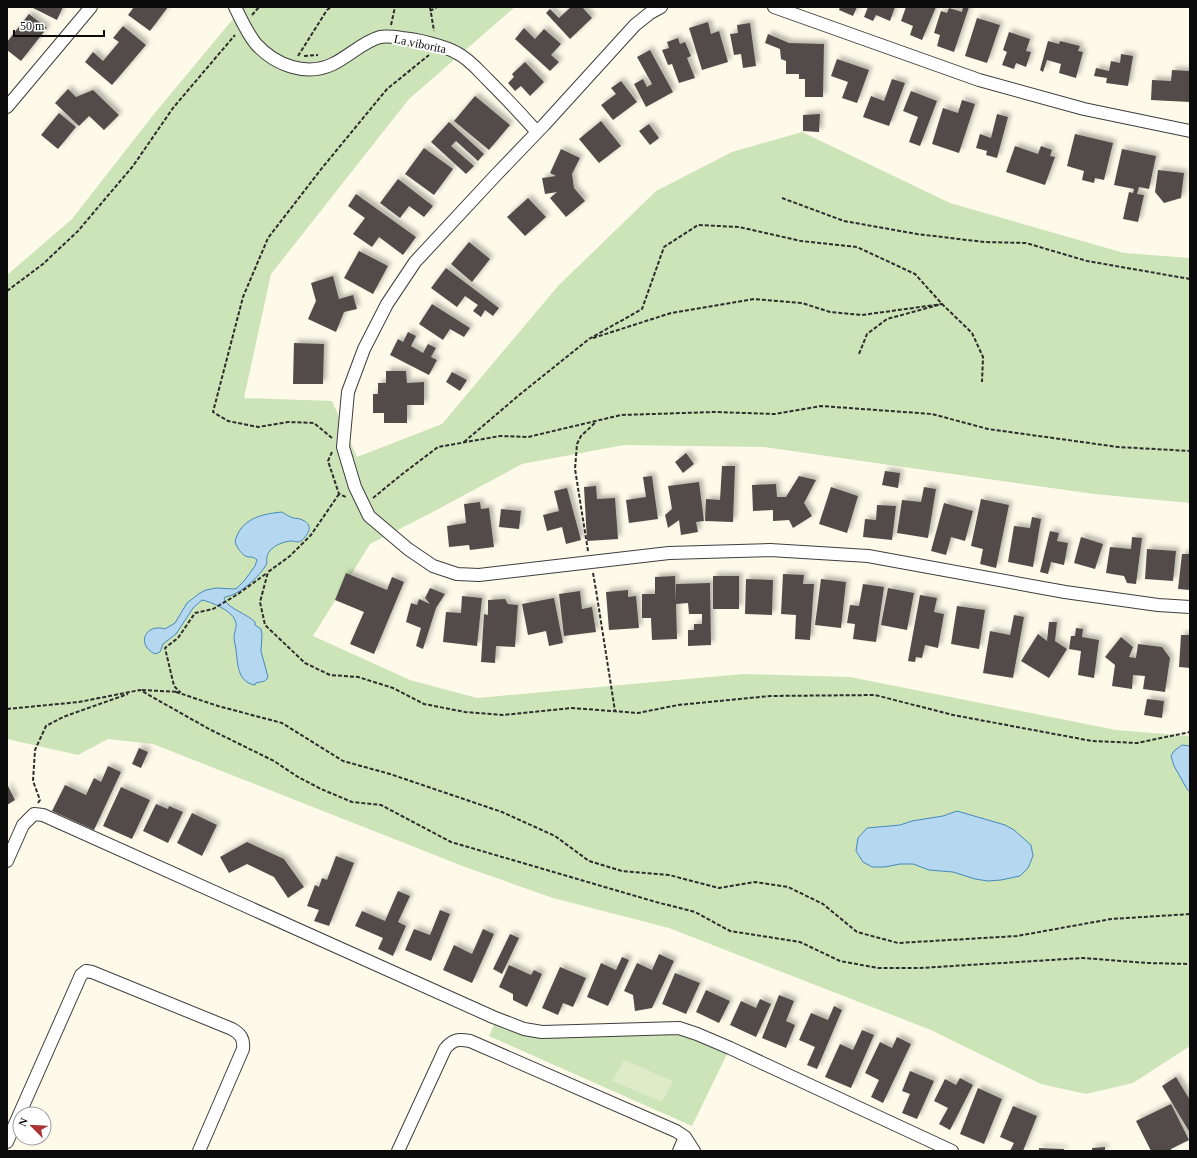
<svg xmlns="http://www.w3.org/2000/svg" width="1197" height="1158" viewBox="0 0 1197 1158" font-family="'Times New Roman',serif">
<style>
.green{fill:#cde3b8}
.pitch{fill:#deebc9}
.water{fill:#b5d7ef;stroke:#448abd}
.building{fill:#524c48;filter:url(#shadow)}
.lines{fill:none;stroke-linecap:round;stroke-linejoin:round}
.minor-casing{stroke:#3e3e3e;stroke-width:14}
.path{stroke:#2d2d2d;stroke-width:2;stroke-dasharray:4 2;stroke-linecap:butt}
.minor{stroke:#fff;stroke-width:12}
.labels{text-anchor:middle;stroke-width:4;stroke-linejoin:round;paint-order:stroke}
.street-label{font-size:12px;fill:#0b0b0b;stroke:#fff}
</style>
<defs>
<filter id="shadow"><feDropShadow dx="3.5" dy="-3.5" stdDeviation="2" flood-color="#0004"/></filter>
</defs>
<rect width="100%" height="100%" fill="#fdfaea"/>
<path class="green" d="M243 7H515L409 99 271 274 244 398 332 401 357 457 442 424 558 286 656 191 732 152 802 132 950 203 1124 253 1190 258V503L1094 494 764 447 624 445 522 464 429 514 370 544 313 636 410 680 477 698 743 674 850 677 1116 730 1190 736V1046L1133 1083 1086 1094 1041 1084 931 1030 669 928 553 898 465 867 153 744 108 739 78 755 7 739V275L72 219 154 114Z
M497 1019 524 1029 679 1028 730 1048 692 1126 489 1036Z"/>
<path class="pitch" d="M624 1060 673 1081 662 1102 612 1081Z"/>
<path class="water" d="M282 512C285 514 288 516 291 517 294 519 297 518 300 519 315 524 309 534 301 541 297 543 295 541 291 541 279 542 264 550 267 563 261 576 239 595 225 597L224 599C230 610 246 613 255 622V625L261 629 262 635 261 651 268 677C265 683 262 681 256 683L255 685C237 682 238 664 236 650 236 646 234 642 234 638 234 631 238 626 235 620 231 610 211 602 202 600L193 608 176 634 163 644 160 652 155 654C135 644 146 623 165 629L175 623 187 603 200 593 206 590 216 588 234 589 237 588 244 581 255 566 257 560C254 557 252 557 248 557 241 555 237 547 235 542 240 519 261 514 282 512Z
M1182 745 1190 746V792L1187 789 1174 766 1171 756 1174 751Z
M957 811 1005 825 1014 830 1031 845 1033 856 1028 868 1020 876 1001 880 988 881 975 879 953 872 929 870 913 864H900L885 867H872L863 862 856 851 858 838 867 828 900 825 912 821 943 816Z"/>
<path class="building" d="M31 7H63L57 20Z
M134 7H168L150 31 128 15Z
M571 7H582L592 18 570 39 546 13 550 9 559 18Z
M840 7H857L853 16 839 10Z
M868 7H895L890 21 876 15 873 21 864 17Z
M906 7H936L922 40 910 35 913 26 901 21Z
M963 7H969L954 52 937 46 940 35 934 33 941 11 947 13 949 8 962 12Z
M29 14 47 28 21 61 7 50V42Z
M977 18 1000 25 987 63 965 56Z
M708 22 711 34 719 31 728 62 702 70 689 28Z
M750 23 756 66 743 68 741 54 734 55 730 34 738 33 737 25Z
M123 26 146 45 112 85 85 62 93 52 103 61 119 42 113 38Z
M524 28 535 39 544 29 561 44 551 55 559 62 550 71 515 39Z
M1009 32 1030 39 1026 51 1031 52 1026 67 1016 63 1014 69 1002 65 1007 52 1003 50Z
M768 34 789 43 824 44 823 97H805V79H799V74H786V61L781 59 780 49 765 43Z
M678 38 680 44 685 42 691 56 687 58 695 78 679 83 672 64 668 65 662 50 669 48 667 42Z
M1048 41 1059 44 1060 41 1080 46 1078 51 1083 52 1076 78 1059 73 1061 64 1047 60 1043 72 1040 70Z
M650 50 673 92 646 107 634 84 643 79 647 87 652 84 637 57Z
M1121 54 1133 56 1128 86 1106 83 1107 78 1094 76 1096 68 1109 71 1111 61 1120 63Z
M837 59 869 70 857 103 842 98 848 82 831 76Z
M525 62 544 82 530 96 521 86 515 91 508 83 514 77 512 74Z
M1172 70 1190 71V102L1151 100 1152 80 1171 81Z
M892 79 905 83 889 126 863 117 871 96 884 101Z
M621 81 637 102 613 120 601 105 616 94 611 88Z
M68 89 76 97 93 90 119 115 104 130 89 116 79 126 55 103Z
M911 91 937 101 920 146 909 142 918 117 903 111Z
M475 96 510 125 489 150 454 121Z
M962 100 975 104 959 153 932 144 943 108 958 113Z
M59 113 76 127 58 149 41 135Z
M820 114 819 132 803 131V115Z
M997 114 1008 117 997 158 986 155 987 151 976 148 980 134 991 138Z
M601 121 621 146 599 163 579 139Z
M449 122 484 154 478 161 456 141 451 146 474 166 466 174 431 142Z
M649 124 659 138 650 145 639 131Z
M1075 134 1113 143 1104 180 1095 178 1094 183 1082 180 1084 171 1067 166Z
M1015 146 1038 154 1041 146 1052 150 1050 156 1055 157 1045 185 1006 172Z
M424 148 453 169 434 195 405 174Z
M561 149 580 158 572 174 574 188 585 201 566 217 550 198 557 192 545 194 542 178 556 176 550 173Z
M1122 149 1156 156 1149 189 1139 187 1137 194 1144 195 1138 222 1123 219 1129 192 1133 193 1134 189 1114 185Z
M1158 170 1184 173 1181 198 1164 203 1155 192Z
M398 179 433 206 424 217 409 206 400 218 380 203Z
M356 194 416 237 403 255 379 237 372 247 353 234 365 218 348 206Z
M528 198 546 217 525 236 507 217Z
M469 242 490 259 472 282 451 264Z
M359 251 388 266 373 294 344 278Z
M446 268 499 308 493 316 485 310 481 317 473 311 478 305 465 296 457 307 431 288Z
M333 276 339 299 353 295 357 309 344 312 336 332 308 319 316 301 311 283Z
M432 304 470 328 464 337 450 329 443 340 419 324Z
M408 332 416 336 411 346 423 353 428 344 436 348 431 357 437 360 429 375 390 355 398 339 403 342Z
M294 343 324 344 323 384H293Z
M386 371H406L407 383 424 382V405H407V423H384V413H373V394H378V383H386Z
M452 372 467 380 460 391 446 382Z
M686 453 694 464 683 473 675 462Z
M722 466H735L733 522 705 521 706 499 720 500Z
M885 471 900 473 898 488 882 485Z
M652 476 658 519 629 523 626 500 646 497 643 477Z
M799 476 816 480 804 503 812 516 793 528 789 520 773 521V510L753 511 752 485 776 484 777 497H786Z
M699 482 704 521 696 522 698 532 681 535 679 520 668 528 665 515 672 509 668 486Z
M596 486 597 499 615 498 618 539 587 541 584 487Z
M831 487 858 496 847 533 819 524Z
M924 487 936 489 928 538 897 533 902 500 921 502Z
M567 488 581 540 566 544 562 527 547 531 543 515 559 511 554 491Z
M981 499 1009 505 996 568 980 564 983 549 971 546Z
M480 502 481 509 489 508 494 547 470 550 469 545 449 547 447 526 466 523 464 504Z
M944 503 973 511 965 541 951 537 946 555 931 551Z
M877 505 896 506 892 540 863 537 865 519 876 520Z
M501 509 521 511 519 529 499 527Z
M1032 517 1041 519 1033 567 1008 562 1014 526 1030 528Z
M1050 531 1059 533 1057 541 1068 543 1064 565 1051 562 1048 574 1040 572Z
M1081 537 1103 544 1095 569 1074 563Z
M1132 537 1142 538 1136 584 1127 583 1124 576 1106 573 1110 547 1131 549Z
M1147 549 1176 551 1173 581 1145 579Z
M1182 554H1190V590L1178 589Z
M346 573 387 590 392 577 404 582 374 654 350 644 364 612 335 600Z
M783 574 804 575 803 584H814L810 640 795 639 796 615 781 614Z
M675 576 676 602V584L710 583 711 645 688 646V630H694V624H702V614H689L688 603 676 604 677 639 652 640 651 618H642V594H655V577Z
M713 576H739V609H713Z
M746 579 773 580 772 615 745 614Z
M821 579 846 582 841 628 815 625Z
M863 584 884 587 876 642 853 639 855 624 847 623 850 605 859 606Z
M430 588 445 594 436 608 423 649 416 646 421 628 406 622 411 603 417 605 419 599 430 604 425 598Z
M888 588 914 593 907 630 881 625Z
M628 590V597L636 596 639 628 609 630 606 592Z
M580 591 582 609 592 607 596 632 564 636 559 594Z
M920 595 937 598 934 612 944 614 938 648 925 645 922 658 916 657 915 662 908 661Z
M462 596 482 598 477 646 443 642 446 612 461 613Z
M554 598 563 643 549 646 546 631 528 635 522 604Z
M505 599 508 604 518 605 515 647 496 646 495 663 481 662 484 614 488 615V600Z
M957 606 985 610 979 649 951 644Z
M1014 615 1024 617 1013 678 983 673 990 631 1010 635Z
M1049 622H1057L1055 641 1067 649 1049 678 1021 661 1038 634 1047 641Z
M1076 628 1083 629 1082 637 1099 640 1094 678 1078 675 1081 651 1069 649 1071 636H1075Z
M1181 635H1190V668L1179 667Z
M1121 637 1133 647 1129 657 1136 658 1134 671 1138 644 1162 647 1170 658 1165 692 1143 689 1145 676 1133 675 1132 689 1112 686 1115 665 1105 657Z
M1147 699 1164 701 1162 718 1144 715Z
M139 748 148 752 141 768 132 764Z
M108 766 121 772 94 830 52 811 65 785 86 795 94 778 101 782Z
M7 784 15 800 7 805Z
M121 787 150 800 132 839 103 826Z
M156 804 168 809 169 806 183 812 168 843 143 831Z
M192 813 217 825 202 856 177 843Z
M247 842 284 859 304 887 288 898 274 877 247 864 229 873 220 857Z
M336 856 354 863 329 926 314 921 319 910 307 906 315 885 319 887 322 878 327 880Z
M398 891 410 896 398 922 406 926 393 956 378 949 383 938 355 926 362 911 385 921Z
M440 910 450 914 431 961 405 950 414 929 430 935Z
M483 929 494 934 472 983 443 970 454 945 472 954Z
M510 934 519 938 502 974 493 969Z
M659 954 674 961 652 1008 635 1011 633 995 624 991 637 963 652 970Z
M622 957 629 960 608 1006 587 997 601 963 616 970Z
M509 965 531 975 534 970 542 974 527 1007 513 1000V994L499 987Z
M560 967 586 978 573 1007 563 1003 558 1015 542 1008Z
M675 973 700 983 686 1014 662 1004Z
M706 990 730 1001 719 1023 696 1012Z
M779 995 794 1001 786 1021 795 1025 786 1048 762 1038Z
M760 999 771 1004 756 1037 730 1025 741 1001 756 1008Z
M834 1006 842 1010 817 1069 807 1065 815 1047 799 1040 811 1013 828 1020Z
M862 1030 874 1035 851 1088 825 1077 840 1044 853 1050Z
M897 1037 911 1044 883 1103 871 1097 879 1080 865 1073 880 1042 892 1048Z
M910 1071 934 1081 917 1119 902 1113 910 1094 902 1091Z
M1176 1077 1190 1100V1133L1162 1086Z
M960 1078 973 1085 950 1130 939 1124 948 1108 934 1101 945 1079 956 1085Z
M978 1088 1002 1099 984 1144 960 1134Z
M1171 1104 1189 1140 1171 1149V1151H1151L1136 1121Z
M1013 1106 1037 1116 1023 1151H1010L1014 1143 1000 1137Z
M1105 1147V1151H1092V1148Z
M1039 1148 1064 1149V1151H1039Z"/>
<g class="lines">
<g class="minor-casing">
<path id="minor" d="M235 7C241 19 247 33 256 44 275 65 306 77 333 64 348 57 364 41 380 37 386 36 395 37 402 38 416 39 445 46 457 53 469 59 478 70 487 79 504 96 521 114 537 132
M661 7 650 13 635 25 544 125 495 176 415 262 387 304 364 349 348 392 343 447 355 487 369 516 408 549 433 566 457 574 479 575 669 553 770 550 868 556 1065 592 1158 605 1190 607
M774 7 979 80 1084 109 1190 131
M7 107 91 7
M7 861 23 825 34 814 43 815 493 1017 524 1029 542 1032 679 1028 697 1034 730 1048 952 1151
M7 1142 81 975 86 971 92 972 232 1029C241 1034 244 1039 243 1049L199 1151
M398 1151 445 1049C453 1039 458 1039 470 1041L676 1131 685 1137 694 1151
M679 1151 685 1137"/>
</g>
<path class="path" d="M430 7 434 31
M430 11 437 7
M252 15 259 7
M391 25 395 7
M298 56 327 10 331 7
M304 56 318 55
M782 198 844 221 917 234 984 242 1026 243 1087 261 1190 279
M7 291 43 264 78 231 133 166 173 108 235 35
M593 338 671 313 754 299 802 303 830 312 862 315 942 304 887 319 867 334 859 354
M332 438 314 423 288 422 258 427 228 421 213 412 243 297 268 238 322 168 387 89 429 55
M464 442 518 396 589 339 642 309 664 247 698 225 739 227 801 241 857 247 915 274 942 304 972 333 983 357 982 382
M332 452 328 461 339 494 346 497
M339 494 311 535 290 556 268 572 260 602 265 625 305 663 330 675 358 677 393 688 424 704 465 712 503 715 572 708 638 713 678 705 770 696 875 695 953 715 1092 741 1137 743 1190 732
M373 498 401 475 438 447 500 436 528 437 621 415 715 412 775 414 821 406 932 414 988 429 1118 447 1190 451
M588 551 575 469 577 444 581 436 596 422
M593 573 596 590 615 711
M142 690 180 692 174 686 165 648 178 638 195 613 213 609 238 594 267 573
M176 692 218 706 282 723 343 761 390 774 502 812 555 836 589 861 622 871 669 875 719 888 755 882 788 887 823 904 857 932 898 943 1017 936 1111 919 1190 914
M7 709 79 702 140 690 209 729 274 761 298 777 321 789 352 802 381 805 451 842 656 902 695 912 730 931 800 942 840 961 878 968H920L1083 958 1147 963 1190 964
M38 803 40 800 33 781 35 750 46 726 63 717 128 694"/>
<use href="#minor" class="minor"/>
</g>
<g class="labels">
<g class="street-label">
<text transform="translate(420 44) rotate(12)" y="4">La viborita</text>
</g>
</g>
<rect width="1197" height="1158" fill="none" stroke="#0b0b0b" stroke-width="16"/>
<g transform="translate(32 1126) rotate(294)"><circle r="19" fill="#ffffff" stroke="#9d9d9d"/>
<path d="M0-3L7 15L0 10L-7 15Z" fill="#aa3335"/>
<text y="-6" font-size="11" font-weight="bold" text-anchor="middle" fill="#0b0b0b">N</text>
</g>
<path d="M14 30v6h90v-6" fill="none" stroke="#0b0b0b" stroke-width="2"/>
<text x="20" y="30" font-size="12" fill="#0b0b0b" stroke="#ffffff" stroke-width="3" paint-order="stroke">50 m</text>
</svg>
